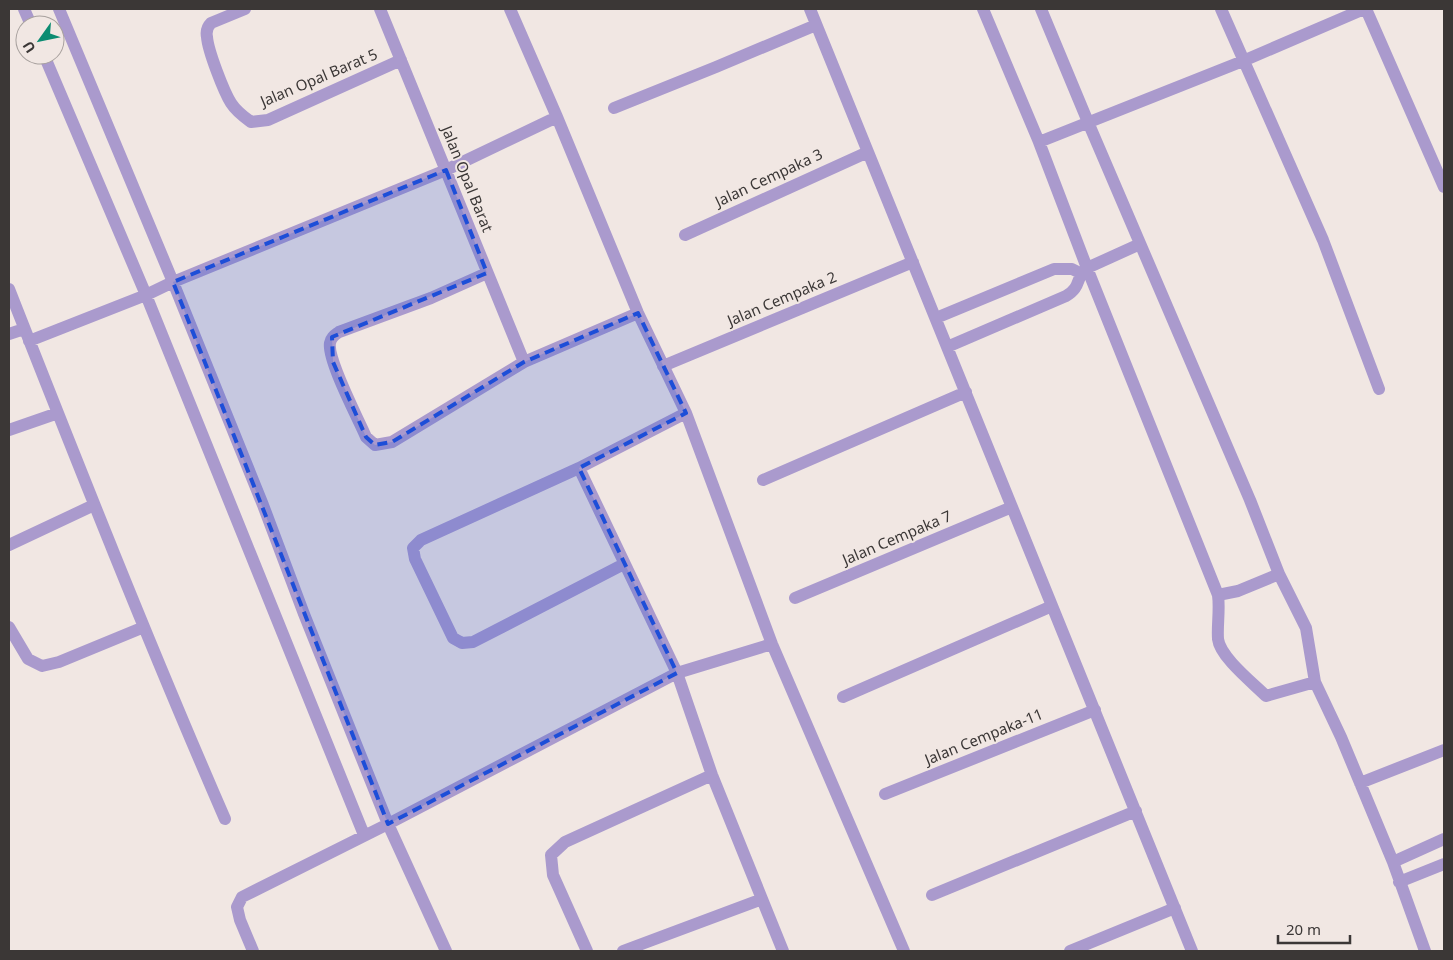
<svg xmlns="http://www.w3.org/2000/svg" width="1453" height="960" viewBox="0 0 1453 960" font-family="'Noto Sans',sans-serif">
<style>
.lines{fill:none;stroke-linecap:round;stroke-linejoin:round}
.minor{stroke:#aa9acd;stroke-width:12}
.marked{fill:#1d4ed8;fill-opacity:0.2;stroke:#1d4ed8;stroke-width:4;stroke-dasharray:10 6;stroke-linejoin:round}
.labels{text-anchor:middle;stroke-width:4;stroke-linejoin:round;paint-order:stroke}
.street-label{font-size:15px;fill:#3b3736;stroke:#f1e7e3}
</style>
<rect width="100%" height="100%" fill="#f1e7e3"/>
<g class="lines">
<path class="minor" d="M24 9 31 25
M59 9 173 282 263 505 304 614 388 824 446 951
M245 9 211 23C207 27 206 32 207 37 208 51 224 92 231 103 236 111 244 117 251 122L268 120 401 60
M380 9 524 362
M510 9 557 117 638 313 686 413 772 644 904 951
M810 9 1192 951
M983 9 1039 142 1087 268 1218 595 1238 591 1279 574
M1041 9 1088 122 1250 500 1279 574 1306 628 1315 682 1341 737 1393 862 1425 951
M1221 9 1323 240 1379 389
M1366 9 1444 187
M44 55 146 295 364 835
M614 108 716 67 816 25
M1039 142 1243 61 1364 9
M685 235 868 152
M487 273 431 298 339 332C335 335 331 337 330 343 327 360 358 418 366 437L375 445 392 442 524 362 638 313
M9 289C79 467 149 644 225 819
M936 318 1054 269H1072L1080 273
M9 334 24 329
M29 341 146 295 173 282 446 170 557 117
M947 347 1066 296C1082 287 1075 277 1087 268L1140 244
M663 366 913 262
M9 430 58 413
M579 468 677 673 712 775 783 951
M763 480 966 392
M9 545 94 505
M624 564 473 642 462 643 453 638 415 559 413 548 421 540 579 468 686 413
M1218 595C1220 610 1217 625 1218 639 1220 657 1253 683 1266 696L1315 682
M795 598 1012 507
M9 627 28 659 42 666 59 662 144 627
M843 697 1052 606
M1360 783 1444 750
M885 794 1095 710
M1393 862 1444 839
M1399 882 1444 864
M932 895 1136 811
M253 951 240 920 237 907 242 897 388 824 677 673 772 644
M587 951 553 875 551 855 565 842 712 775
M623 951 762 899
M1070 951 1175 908"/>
</g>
<path class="marked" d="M446 170 487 273 332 337 333 362 366 437 375 445 392 442 524 362 638 313 686 413 579 468 677 673 388 824 173 282Z"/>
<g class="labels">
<g class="street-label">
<text transform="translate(319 78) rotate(-23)" y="5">Jalan Opal Barat 5</text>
<text transform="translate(769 178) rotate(-25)" y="5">Jalan Cempaka 3</text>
<text transform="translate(467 179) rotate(68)" y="5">Jalan Opal Barat</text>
<text transform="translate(782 299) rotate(-23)" y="5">Jalan Cempaka 2</text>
<text transform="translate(897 538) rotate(-23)" y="5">Jalan Cempaka 7</text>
<text transform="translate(984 737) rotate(-22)" y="5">Jalan Cempaka-11</text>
</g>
</g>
<rect width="1453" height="960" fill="none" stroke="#3b3736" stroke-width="20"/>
<g transform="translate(40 40) rotate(237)"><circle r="24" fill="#f1e7e3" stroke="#a8a19e"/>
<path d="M0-4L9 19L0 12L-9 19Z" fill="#0c8c72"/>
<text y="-8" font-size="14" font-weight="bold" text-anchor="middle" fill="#3b3736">U</text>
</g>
<path d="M1278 935v8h72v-8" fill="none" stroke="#3b3736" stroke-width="2.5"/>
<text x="1286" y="935" font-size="15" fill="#3b3736" stroke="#f1e7e3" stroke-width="4" paint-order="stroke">20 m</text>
</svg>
